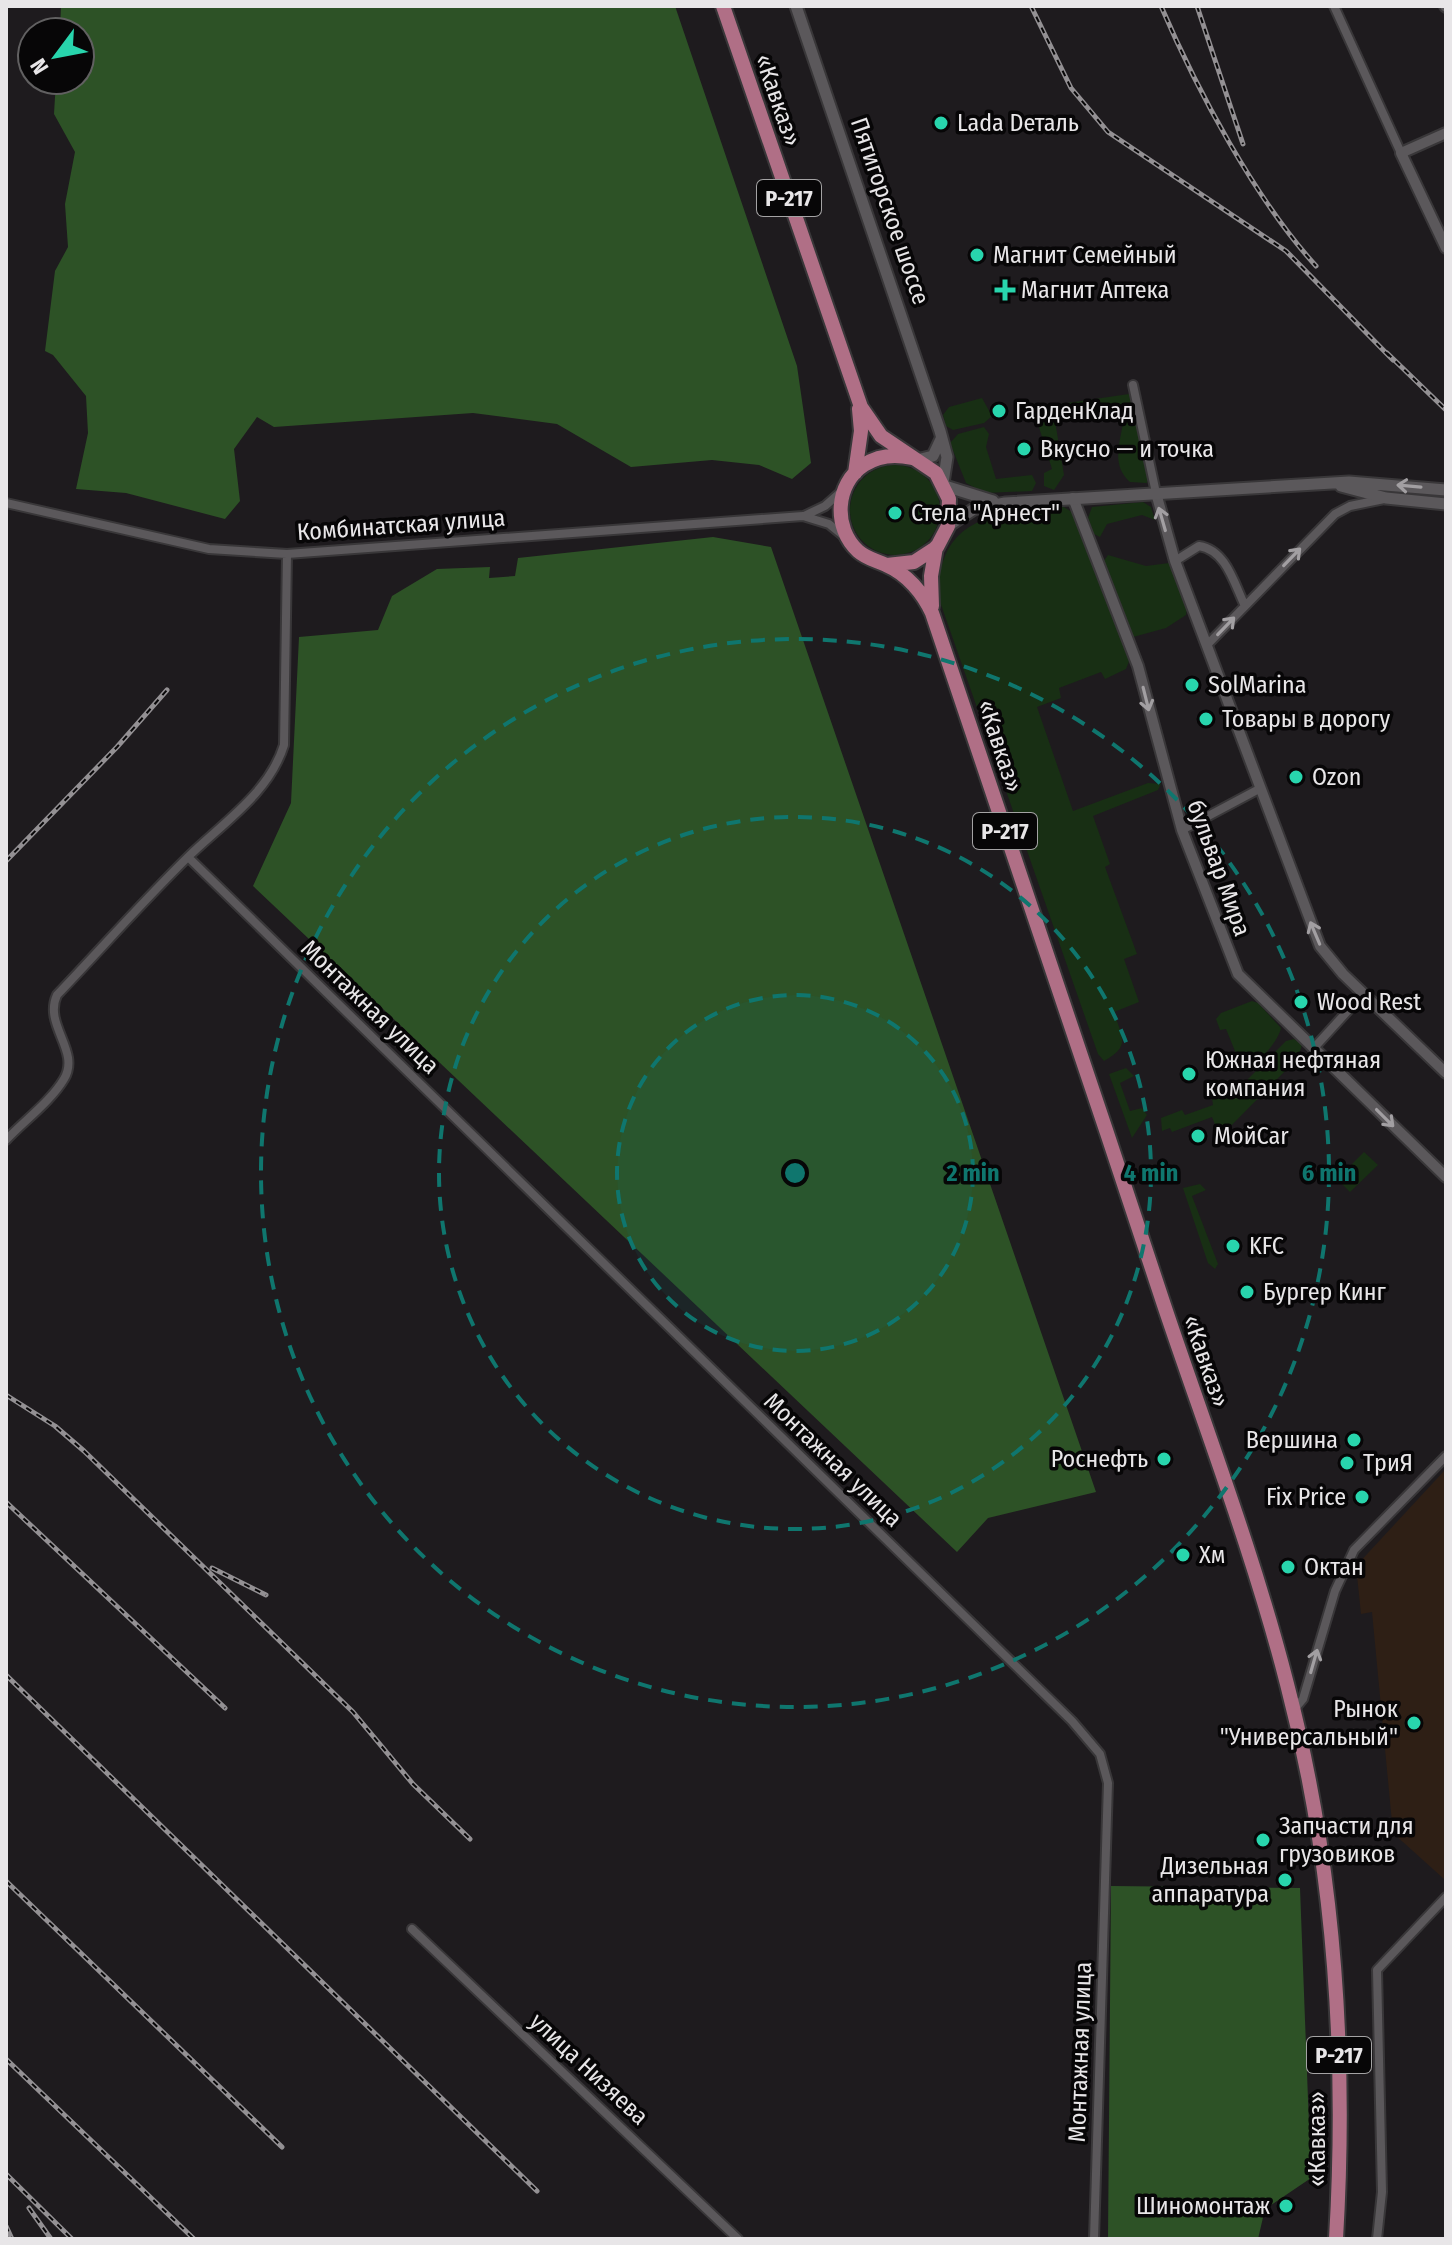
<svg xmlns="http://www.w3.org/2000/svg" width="1452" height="2245" viewBox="0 0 1452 2245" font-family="'Fira Sans Condensed',sans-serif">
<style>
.commercial{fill:#2e1f15}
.green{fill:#182f14}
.forest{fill:#2d5226}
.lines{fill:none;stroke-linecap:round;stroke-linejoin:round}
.minor-casing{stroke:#393739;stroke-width:12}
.tertiary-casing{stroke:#393739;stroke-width:14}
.secondary-casing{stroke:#393739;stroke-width:15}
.trunk-casing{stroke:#393739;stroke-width:18}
.minor{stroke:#5b585b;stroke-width:8}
.tertiary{stroke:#5b585b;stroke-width:10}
.secondary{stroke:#5b585b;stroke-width:11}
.trunk{stroke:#b06f86;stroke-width:14}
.rail-casing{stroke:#939093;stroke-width:5}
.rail{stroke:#070607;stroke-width:2;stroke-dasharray:6;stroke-linecap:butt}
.oneway{stroke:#a29fa2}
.ring{fill:none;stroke:#0f766e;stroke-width:4;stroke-dasharray:14 10}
.poi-dot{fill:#28d5ad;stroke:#070607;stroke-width:3}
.labels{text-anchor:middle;stroke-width:7;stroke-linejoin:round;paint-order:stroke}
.shield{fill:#070607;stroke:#a4a3a4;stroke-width:2}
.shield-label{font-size:22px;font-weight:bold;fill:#e8e6e8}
.street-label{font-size:24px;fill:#e8e6e8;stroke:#070607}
.poi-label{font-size:24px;fill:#e8e6e8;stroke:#070607;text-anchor:start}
.centre{fill:#0f766e;stroke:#070607;stroke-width:4}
.ring-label{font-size:24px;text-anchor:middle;font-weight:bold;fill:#0f766e;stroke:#070607;stroke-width:7;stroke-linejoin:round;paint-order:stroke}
</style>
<rect width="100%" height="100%" fill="#1e1b1e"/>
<path class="commercial" d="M1445 1470 1446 1877 1444 1879 1393 1833 1372 1612 1361 1614 1356 1566Z"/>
<path class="green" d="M1129 394 1148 475 1147 483 1130 482C1109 464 1122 439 1124 415L1080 411 1061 414 1055 421 1064 475 1054 490 1044 486V473L1052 469 1033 408Z
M982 398 992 416 984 423 953 430 946 426 943 415 949 407Z
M984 427 989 434 986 447 996 479 1032 475 1036 483 1032 491 985 493 966 483 950 443 958 434Z
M850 510a45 45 0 1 1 90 0a45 45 0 1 1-90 0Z
M1143 502 1151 507 1155 520 1142 515 1107 524 1100 537 1094 534 1088 518 1092 507Z
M1062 506 1072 512C1092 561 1109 613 1130 659L1126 669 1105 679 1101 672 1059 688 1061 698 1037 707 1073 811 1148 783 1161 784 1158 790 1093 816 1110 864 1105 867 1137 954 1124 959 1139 1002 1114 1012C1122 1038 1131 1046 1104 1061L1098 1054 938 596C939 514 998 513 1062 506Z
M1108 555 1146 566 1169 563 1187 609 1186 615 1166 628 1133 637 1103 562Z
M1252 1001 1258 1003 1281 1028C1278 1043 1254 1069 1240 1071L1231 1060 1237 1056 1226 1029 1220 1030 1216 1019 1221 1013Z
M1294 1039 1302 1045 1298 1058 1220 1137 1212 1117 1172 1132 1170 1128 1162 1131 1161 1118 1182 1110 1185 1115 1213 1105 1212 1098 1242 1085 1286 1041Z
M1126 1068 1134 1076 1120 1083 1130 1111 1142 1108 1147 1115 1132 1138 1109 1074Z
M1364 1152 1378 1165 1350 1192 1337 1179Z
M1200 1184 1206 1190 1192 1196 1218 1264 1215 1269 1208 1263 1183 1188Z"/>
<path class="forest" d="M61 6H675L797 366 811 463 792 479 759 465 712 460 631 467 557 424 473 413 274 427 257 417 234 449 240 501 225 519 126 493 76 489 88 433 86 396 53 355 45 351 55 271 68 247 65 204 75 152 54 114 56 80H80V32H60Z
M713 537 771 547 1096 1492 988 1518 957 1552 253 886 291 803 299 637 378 630 392 596 437 569 490 567 489 578 515 576 518 558Z
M1111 1886 1300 1888 1311 2178 1265 2209 1258 2239H1108Z"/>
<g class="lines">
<g class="minor-casing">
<path id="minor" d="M1334 6 1401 153
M1133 385 1156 493
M6 503 209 549 287 554 803 516 829 524 845 537
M804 516 825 506 842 491
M1175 561 1199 546C1226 550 1234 583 1245 606
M1207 645 1335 514 1350 506 1384 499
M1182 830 1259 789
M188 857 1072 1721 1100 1754 1108 1783 1094 2239
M1313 1049 1364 993
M6 1140C24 1121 51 1101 64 1079 81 1051 43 1025 57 995 101 949 143 901 189 856 224 822 269 793 284 745L287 554
M1293 1711 1303 1699 1335 1591 1354 1550 1446 1456
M412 1929 738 2239
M1377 2239 1382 2192 1377 1970 1446 1897"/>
</g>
<g class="tertiary-casing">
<path id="tertiary" d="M1445 6 1446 7
M1446 133 1401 153 1446 248
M1156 493 1175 561 1320 946 1343 974 1446 1073
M1073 498 1138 666 1182 830 1238 974 1446 1177"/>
</g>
<g class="secondary-casing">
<path id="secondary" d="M796 6 940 431 947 457 943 483
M917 460 933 456 941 439
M945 486 993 501
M1341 486 1386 498 1446 504
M948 526 974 509 1005 503 1349 482 1446 490"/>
</g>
<g class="trunk-casing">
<path id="trunk" d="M723 6 861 407 881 436 936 473 949 499 948 526 937 547 914 562 887 565
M912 458C895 454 879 455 864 465 835 484 833 528 858 551 867 559 876 560 886 565 907 574 923 593 932 613 1010 844 1088 1074 1164 1305 1206 1430 1254 1555 1287 1684 1334 1863 1347 2054 1336 2239
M855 473 861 431 859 409
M932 606 931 576 936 547"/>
</g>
<use href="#minor" class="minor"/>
<use href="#tertiary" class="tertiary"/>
<use href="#secondary" class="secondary"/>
<use href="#trunk" class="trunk"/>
<g class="rail-casing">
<path id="rail" d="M1031 6 1071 88 1108 132 1286 251 1393 360
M1161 6C1197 90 1255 199 1316 266
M1197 6 1243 144
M1387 353 1446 410
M6 861 117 747 167 690
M6 1395 55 1426 84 1451 353 1712 413 1784 470 1839
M6 1502 225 1708
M212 1568 266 1595
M6 1675 537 2191
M6 1881 282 2147
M6 2059 194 2239
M6 2174 72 2239
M29 2208 51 2239
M6 2226 12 2239"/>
</g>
<use href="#rail" class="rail"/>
</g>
<defs><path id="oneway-shaft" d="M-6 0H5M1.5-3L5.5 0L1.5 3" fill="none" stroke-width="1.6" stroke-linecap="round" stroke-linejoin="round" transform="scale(2)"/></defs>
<g class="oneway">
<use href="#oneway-shaft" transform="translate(1409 486) rotate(-175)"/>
<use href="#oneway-shaft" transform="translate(1162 519) rotate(-106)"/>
<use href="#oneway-shaft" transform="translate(1292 557) rotate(-46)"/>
<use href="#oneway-shaft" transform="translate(1226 626) rotate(-46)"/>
<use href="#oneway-shaft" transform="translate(1146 699) rotate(76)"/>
<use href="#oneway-shaft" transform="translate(1315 933) rotate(-113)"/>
<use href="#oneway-shaft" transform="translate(1385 1118) rotate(45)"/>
<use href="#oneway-shaft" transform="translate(1314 1661) rotate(-74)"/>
</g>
<circle cx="795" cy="1173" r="178" fill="#0f766e" fill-opacity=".12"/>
<g class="ring">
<circle cx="795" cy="1173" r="178"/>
<circle cx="795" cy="1173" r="356"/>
<circle cx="795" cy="1173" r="534"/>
</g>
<g class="poi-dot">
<circle cx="941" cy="123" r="8"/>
<circle cx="977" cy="255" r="8"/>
<path d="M1001 278h8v8h8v8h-8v8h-8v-8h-8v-8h8z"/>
<circle cx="999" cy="411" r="8"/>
<circle cx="1024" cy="449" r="8"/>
<circle cx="895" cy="513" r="8"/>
<circle cx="1192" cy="685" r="8"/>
<circle cx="1206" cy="719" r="8"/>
<circle cx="1296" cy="777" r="8"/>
<circle cx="1301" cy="1002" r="8"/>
<circle cx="1189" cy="1074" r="8"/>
<circle cx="1198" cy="1136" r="8"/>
<circle cx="1233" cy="1246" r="8"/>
<circle cx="1247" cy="1292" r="8"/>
<circle cx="1354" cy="1440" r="8"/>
<circle cx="1164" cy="1459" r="8"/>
<circle cx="1347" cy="1463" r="8"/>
<circle cx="1362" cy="1497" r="8"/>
<circle cx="1183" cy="1555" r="8"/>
<circle cx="1288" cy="1567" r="8"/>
<circle cx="1414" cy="1723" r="8"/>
<circle cx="1263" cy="1840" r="8"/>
<circle cx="1285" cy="1880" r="8"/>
<circle cx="1286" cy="2206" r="8"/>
</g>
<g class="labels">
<g class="shield">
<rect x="757" y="180" width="64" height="36" rx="6"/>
<rect x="973" y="813" width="64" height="36" rx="6"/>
<rect x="1307" y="2037" width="64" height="36" rx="6"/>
</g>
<g class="shield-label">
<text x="789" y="206">Р-217</text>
<text x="1005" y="839">Р-217</text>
<text x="1339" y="2063">Р-217</text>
</g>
<g class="street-label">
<text transform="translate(778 100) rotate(71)" y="8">«Кавказ»</text>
<text transform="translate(890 211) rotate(71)" y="8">Пятигорское шоссе</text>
<text transform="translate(401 525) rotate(-4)" y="8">Комбинатская улица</text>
<text transform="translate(1000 746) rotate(72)" y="8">«Кавказ»</text>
<text transform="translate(1219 868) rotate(70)" y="8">бульвар Мира</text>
<text transform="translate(370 1007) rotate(44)" y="8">Монтажная улица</text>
<text transform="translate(1206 1361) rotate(71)" y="8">«Кавказ»</text>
<text transform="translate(833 1460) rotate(44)" y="8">Монтажная улица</text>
<text transform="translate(1080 2052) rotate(-88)" y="8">Монтажная улица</text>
<text transform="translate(589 2069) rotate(43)" y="8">улица Низяева</text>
<text transform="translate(1317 2139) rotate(-90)" y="8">«Кавказ»</text>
</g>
<g class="poi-label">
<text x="957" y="131">Lada Dеталь</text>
<text x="993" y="263">Магнит Семейный</text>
<text x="1021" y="298">Магнит Аптека</text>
<text x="1015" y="419">ГарденКлад</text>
<text x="1040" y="457">Вкусно — и точка</text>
<text x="911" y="521">Стела "Арнест"</text>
<text x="1208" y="693">SolMarina</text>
<text x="1222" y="727">Товары в дорогу</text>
<text x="1312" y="785">Ozon</text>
<text x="1317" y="1010">Wood Rest</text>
<text x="1205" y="1068">Южная нефтяная<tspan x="1205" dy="28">компания</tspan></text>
<text x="1214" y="1144">МойCar</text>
<text x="1249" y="1254">KFC</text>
<text x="1263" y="1300">Бургер Кинг</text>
<text x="1338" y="1448" text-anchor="end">Вершина</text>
<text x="1148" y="1467" text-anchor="end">Роснефть</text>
<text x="1363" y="1471">ТриЯ</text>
<text x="1346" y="1505" text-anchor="end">Fix Price</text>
<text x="1199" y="1563">Хм</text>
<text x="1304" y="1575">Октан</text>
<text x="1398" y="1717" text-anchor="end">Рынок<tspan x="1398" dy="28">"Универсальный"</tspan></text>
<text x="1279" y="1834">Запчасти для<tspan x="1279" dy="28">грузовиков</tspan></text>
<text x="1269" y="1874" text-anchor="end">Дизельная<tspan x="1269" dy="28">аппаратура</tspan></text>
<text x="1270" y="2214" text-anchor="end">Шиномонтаж</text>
</g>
</g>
<circle cx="795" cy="1173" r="12" class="centre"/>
<g class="ring-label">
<text x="973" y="1181">2 min</text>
<text x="1151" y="1181">4 min</text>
<text x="1329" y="1181">6 min</text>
</g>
<rect width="1452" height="2245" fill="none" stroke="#e8e6e8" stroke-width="16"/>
<g transform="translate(56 56) rotate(238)"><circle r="38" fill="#070607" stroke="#616061" stroke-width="2"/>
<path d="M0-6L14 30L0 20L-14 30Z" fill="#28d5ad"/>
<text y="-12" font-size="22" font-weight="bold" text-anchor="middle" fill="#e8e6e8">N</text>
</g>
</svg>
